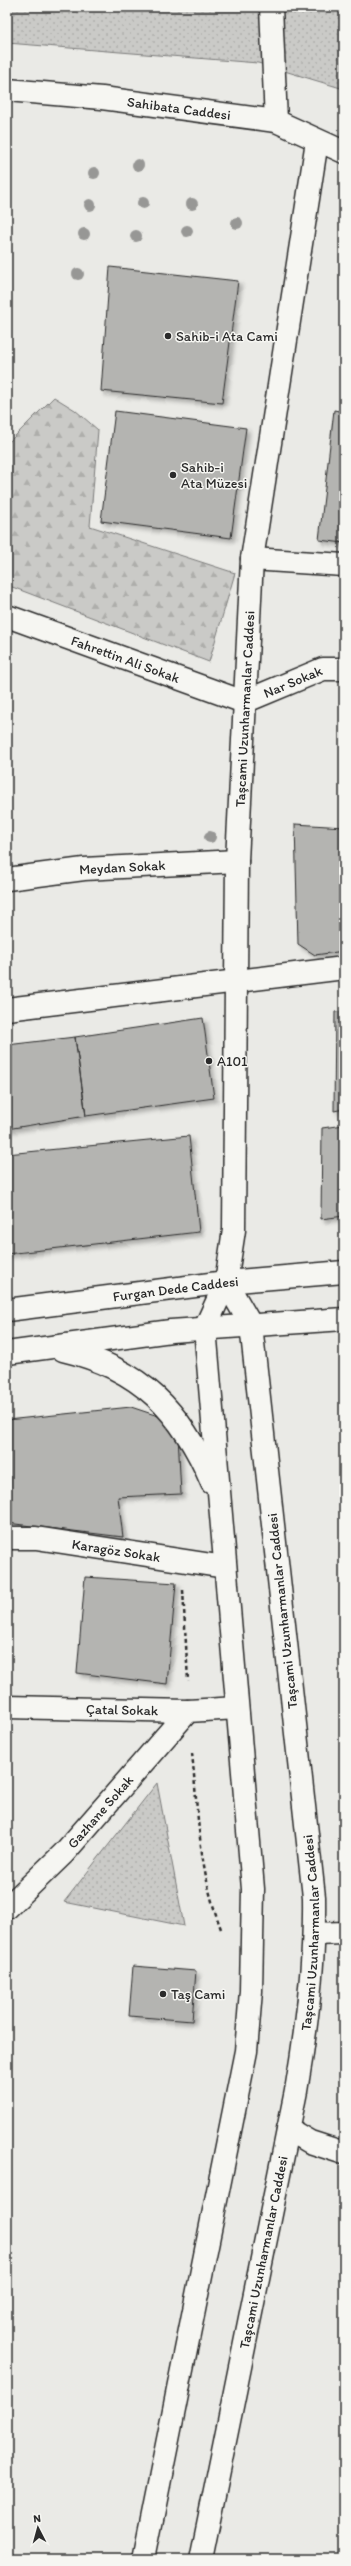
<svg xmlns="http://www.w3.org/2000/svg" width="351" height="2566" viewBox="0 0 351 2566" font-family="Itim,sans-serif">
<style>
.grass{fill:url(#grass-dots);stroke:#7a7a79}
.forest{fill:url(#forest-firs);stroke:#7a7a79}
.building{fill:#b4b4b1;stroke:#2b2b2b;filter:url(#shadow)}
.lines{fill:none;stroke-linecap:round;stroke-linejoin:round}
.street-casing{stroke:#2b2b2b;stroke-width:25}
.secondary-casing{stroke:#2b2b2b;stroke-width:25}
.path{stroke:#2b2b2b;stroke-width:2.5;stroke-dasharray:4 3;stroke-linecap:butt}
.street{stroke:#f6f6f2;stroke-width:22}
.secondary{stroke:#f6f6f2;stroke-width:22}
.tree{fill:#979795}
.poi-dot{fill:#2b2b2b;stroke:#f6f6f2;stroke-width:1.5}
.labels{text-anchor:middle;stroke-width:3;stroke-linejoin:round;paint-order:stroke}
.street-label{font-size:14px;fill:#2b2b2b;stroke:#f6f6f2}
.poi-label{font-size:14px;fill:#2b2b2b;stroke:#f6f6f2;text-anchor:start}
</style>
<defs>
<pattern id="grass-dots" width="8" height="8" patternUnits="userSpaceOnUse"><rect width="8" height="8" fill="#cacac7"/><path d="M2 2h.1M6 6h.1" fill="none" stroke="#aeaeab" stroke-width="1.8" stroke-linecap="round"/></pattern>
<pattern id="forest-firs" width="22" height="20" patternUnits="userSpaceOnUse"><rect width="22" height="20" fill="#cacac7"/><path d="M5 1l3.5 6h-7zM16 11l3.5 6h-7z" fill="#aeaeab"/></pattern>
<filter id="shadow"><feDropShadow dx="3.5" dy="3.5" stdDeviation="2" flood-color="#0004"/></filter>
</defs>
<rect width="100%" height="100%" fill="#eaeae6"/>
<filter id="ink" filterUnits="userSpaceOnUse"><feTurbulence type="fractalNoise" baseFrequency=".025" numOctaves="2"/><feDisplacementMap in="SourceGraphic" scale="8" xChannelSelector="R" yChannelSelector="G"/><feConvolveMatrix kernelMatrix="1 2 1 2 8 2 1 2 1" color-interpolation-filters="sRGB"/></filter>
<g filter="url(#ink)">
<path class="grass" d="M7 7H344V89L258 63 7 43Z
M157 1783 184 1926 64 1902Z"/>
<path class="forest" d="M54 397 75 410 98 430 90 526 235 573 209 662 7 585V447L8 443Z"/>
<path class="building" d="M110 267 238 281 222 403 101 391Z
M334 410 344 412V543L319 540Z
M115 411 246 428 231 538 101 521Z
M295 824 344 827V951L315 955 298 944Z
M344 1011V1109L334 1111 335 1012Z
M203 1018 214 1098 86 1116 75 1037Z
M75 1037 86 1116 7 1129V1045Z
M344 1125V1216L321 1219 322 1128Z
M189 1136 199 1232 7 1254V1154Z
M131 1407 158 1416 178 1435 181 1494 118 1497 123 1537 7 1523V1420Z
M85 1577 176 1583 167 1684 77 1673Z
M133 1966 196 1971 192 2021 129 2016Z"/>
<g class="lines">
<g class="street-casing">
<g id="street">
<path d="M252 559 344 565"/>
<path id="s1" d="M7 616 244 702 323 669H344"/>
<path id="s2" d="M7 879 84 869 237 861"/>
<path d="M7 1009 344 968"/>
<path id="s3" d="M7 1538H36L225 1567"/>
<path id="s4" d="M7 1707 188 1711 237 1708"/>
<path id="s5" d="M7 1908 64 1853 188 1711"/>
<path d="M315 1934 344 1933"/>
<path d="M288 2129 310 2142 344 2153"/>
</g>
</g>
<g class="secondary-casing">
<g id="secondary">
<path d="M271 7 276 121"/>
<path id="s6" d="M7 90 102 98 276 121 344 152"/>
<path id="s7" d="M7 1310 226 1282 344 1272"/>
<path d="M63 1350C140 1368 182 1411 212 1483"/>
<path d="M7 1353 171 1331 344 1319"/>
<path id="s8" d="M144 2559 246 2051 251 1991 253 1889 205 1328 226 1282 234 1230 237 861 252 559 317 141"/>
<path id="s9" d="M201 2559 296 2091C307 2027 315 1963 314 1897L251 1325 226 1282"/>
</g>
</g>
<path class="path" d="M183 1590 188 1681
M192 1753C198 1814 199 1871 221 1929"/>
<use href="#street" class="street"/>
<use href="#secondary" class="secondary"/>
</g>
<g class="tree">
<circle cx="138" cy="165" r="6"/>
<circle cx="94" cy="173" r="6"/>
<circle cx="143" cy="203" r="6"/>
<circle cx="192" cy="204" r="6"/>
<circle cx="90" cy="205" r="6"/>
<circle cx="237" cy="223" r="6"/>
<circle cx="187" cy="231" r="6"/>
<circle cx="84" cy="234" r="6"/>
<circle cx="136" cy="236" r="6"/>
<circle cx="78" cy="274" r="6"/>
<circle cx="210" cy="837" r="6"/>
</g>
</g>
<g class="poi-dot">
<circle cx="168" cy="336" r="4"/>
<circle cx="173" cy="475" r="4"/>
<circle cx="209" cy="1061" r="4"/>
<circle cx="163" cy="1994" r="4"/>
</g>
<g class="labels">
<g class="street-label">
<text dy="5" stroke="none"><textPath href="#s6" startOffset="173">Sahibata Caddesi</textPath></text>
<text dy="5" stroke="none"><textPath href="#s1" startOffset="126">Fahrettin Ali Sokak</textPath></text>
<text dy="5" stroke="none"><textPath href="#s1" startOffset="305">Nar Sokak</textPath></text>
<text dy="5" stroke="none"><textPath href="#s8" startOffset="1868">Taşcami Uzunharmanlar Caddesi</textPath></text>
<text dy="5" stroke="none"><textPath href="#s2" startOffset="116">Meydan Sokak</textPath></text>
<text dy="5" stroke="none"><textPath href="#s7" startOffset="170">Furgan Dede Caddesi</textPath></text>
<text dy="5" stroke="none"><textPath href="#s3" startOffset="110">Karagöz Sokak</textPath></text>
<text transform="translate(282 1611) rotate(-96)" y="5">Taşcami Uzunharmanlar Caddesi</text>
<text dy="5" stroke="none"><textPath href="#s4" startOffset="115">Çatal Sokak</textPath></text>
<text dy="5" stroke="none"><textPath href="#s5" startOffset="134">Gazhane Sokak</textPath></text>
<text dy="5" stroke="none"><textPath href="#s9" startOffset="637">Taşcami Uzunharmanlar Caddesi</textPath></text>
<text dy="5" stroke="none"><textPath href="#s9" startOffset="313">Taşcami Uzunharmanlar Caddesi</textPath></text>
</g>
<g class="poi-label">
<text x="176" y="341">Sahib-i Ata Cami</text>
<text x="181" y="472">Sahib-i<tspan x="181" dy="16">Ata Müzesi</tspan></text>
<text x="217" y="1066">A101</text>
<text x="171" y="1999">Taş Cami</text>
</g>
</g>
<rect width="351" height="2566" fill="none" stroke="#f6f6f2" stroke-width="24"/>
<rect x="12" y="12" width="327" height="2542" fill="none" stroke="#2b2b2b" stroke-width="1.5" filter="url(#ink)"/>
<g transform="translate(38 2528) rotate(354)" stroke="#f6f6f2" stroke-width="3" paint-order="stroke">
<path d="M0-3L7 15L0 10L-7 15Z" fill="#2b2b2b"/>
<text y="-6" font-size="11" font-weight="bold" text-anchor="middle" fill="#2b2b2b">N</text>
</g>
</svg>
